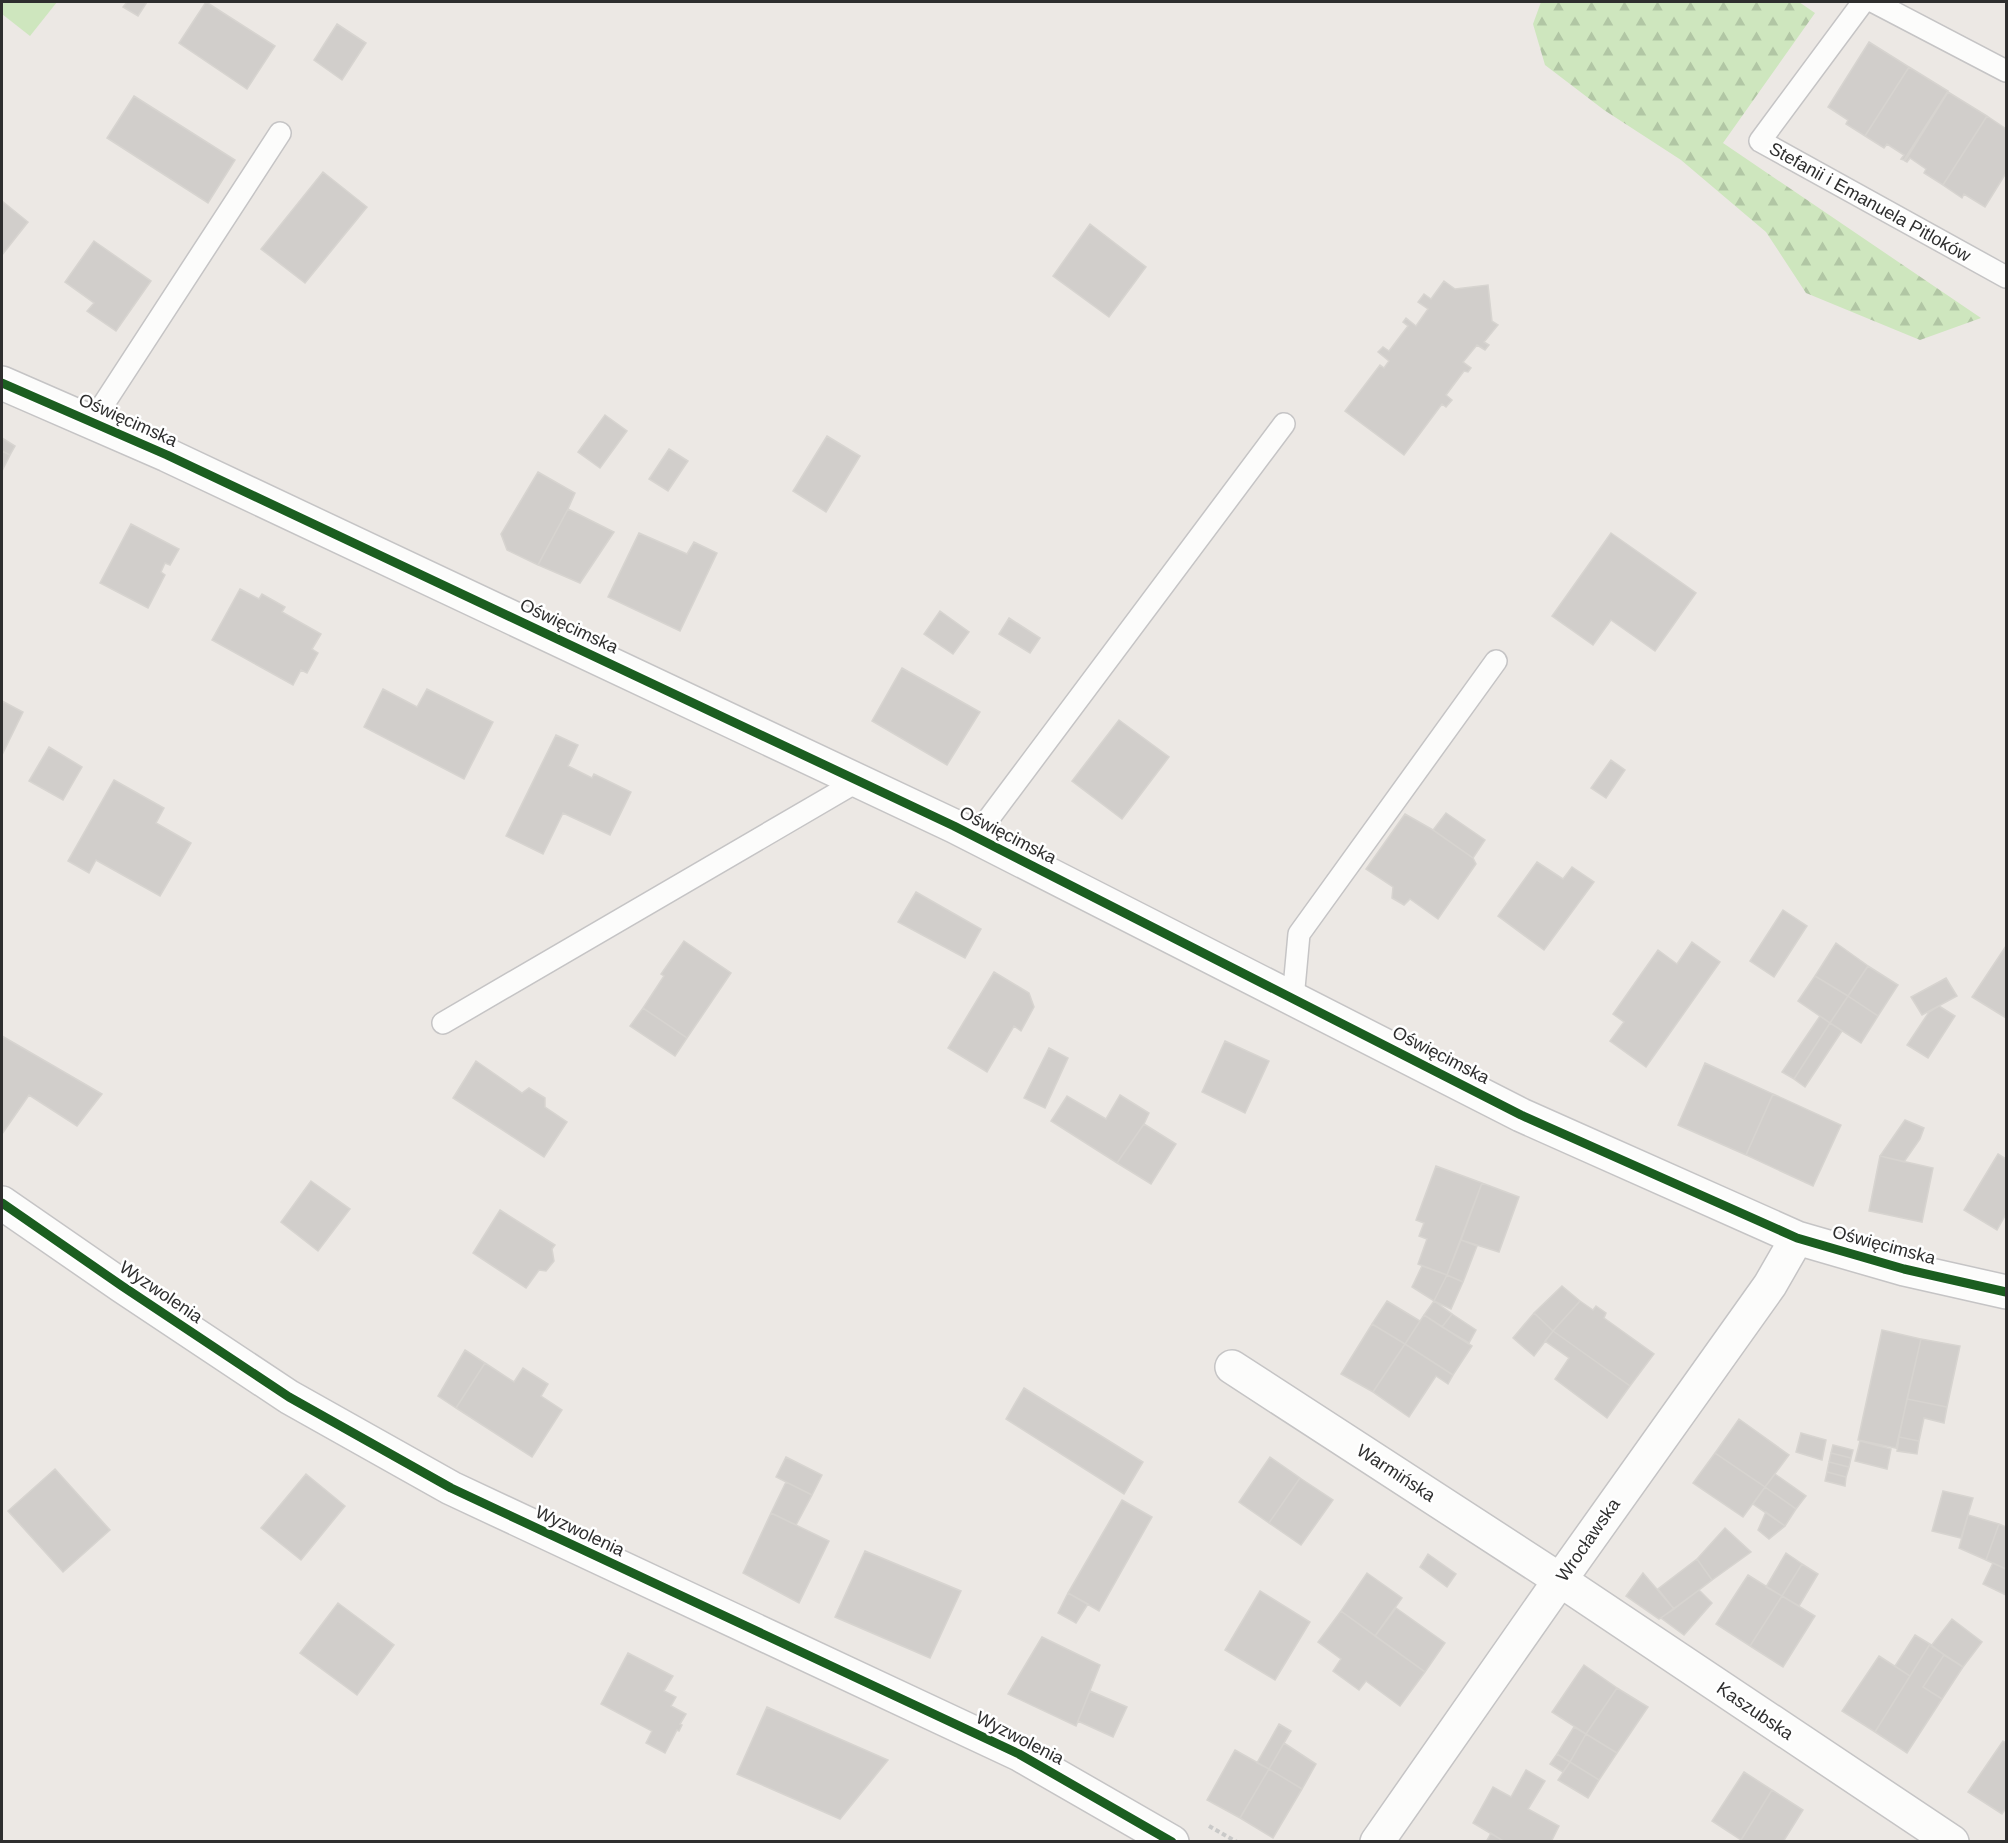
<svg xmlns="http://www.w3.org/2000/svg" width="2008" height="1843" viewBox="0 0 2008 1843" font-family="Arial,sans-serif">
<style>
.grass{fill:#cee6be}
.forest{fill:url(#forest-firs)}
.building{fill:#d1cecb;stroke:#d7d4d0;stroke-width:1.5}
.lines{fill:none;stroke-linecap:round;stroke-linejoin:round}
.service-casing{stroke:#c5c4c5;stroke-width:24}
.minor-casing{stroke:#c5c4c5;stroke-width:36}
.tertiary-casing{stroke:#c5c4c5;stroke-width:36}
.path{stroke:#c9c9c8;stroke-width:4;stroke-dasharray:4.5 3;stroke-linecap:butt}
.service{stroke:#fcfcfb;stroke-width:21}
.minor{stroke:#fcfcfb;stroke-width:33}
.tertiary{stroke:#fcfcfb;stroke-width:33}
.cycleway-casing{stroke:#fff;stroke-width:13}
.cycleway{stroke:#1b5e20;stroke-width:9}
.labels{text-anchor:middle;stroke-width:5;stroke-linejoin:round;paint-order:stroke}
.street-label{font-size:18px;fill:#2e2e2e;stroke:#fff}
</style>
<defs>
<pattern id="forest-firs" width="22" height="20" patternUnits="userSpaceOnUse" patternTransform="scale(1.5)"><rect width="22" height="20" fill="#cee6be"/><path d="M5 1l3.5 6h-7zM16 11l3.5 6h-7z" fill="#b1c6a4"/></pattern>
</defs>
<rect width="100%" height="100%" fill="#ece8e4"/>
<path class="grass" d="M2 2H57L30 36 2 14Z"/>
<path class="forest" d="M1541 2H1799L1815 13 1723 143 1981 318 1920 340 1806 293 1766 232 1681 160 1604 110 1545 65 1533 24Z"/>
<path class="building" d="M127 2H147L138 16 123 7Z
M206 2 275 46 247 89 179 43Z
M337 24 366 43 342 80 314 60Z
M1869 42 1909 67 1865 136 1846 124 1848 120 1828 107Z
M1909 67 1948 91 1904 160 1901 159 1904 155 1887 144 1884 148 1865 136Z
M1948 92 1987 116 1943 185 1924 173 1926 169 1910 158 1907 162 1905 161Z
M134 96 235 160 208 203 107 138Z
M1987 116 2006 129V173L1985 207 1964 194 1962 198 1943 185Z
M323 172 367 207 305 283 261 249Z
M2 201 28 222 2 255Z
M1090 224 1146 267 1109 317 1053 276Z
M94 241 151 281 116 331 87 311 94 303 65 282Z
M1444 281 1455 289 1488 285 1492 321 1498 325 1484 342 1489 345 1485 350 1477 345 1463 362 1471 368 1468 372 1464 371 1446 395 1452 400 1446 407 1442 404 1404 455 1345 411 1380 365 1384 368 1389 361 1378 352 1383 347 1389 351 1408 326 1403 322 1406 318 1416 326 1428 309 1418 302 1424 294 1431 299Z
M605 415 627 431 600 468 578 452Z
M827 436 860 456 826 512 793 491Z
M2 438 15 446 10 455 2 451Z
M669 449 688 461 668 491 649 479Z
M2 451 10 455 2 471Z
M538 472 575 493 568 509 538 565 507 550 501 534Z
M568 509 614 532 580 583 538 565Z
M131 524 179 549 170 565 165 563 161 572 165 575 148 608 100 583Z
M639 533 687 554 694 542 717 553 680 631 608 597Z
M1611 533 1696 593 1655 651 1611 620 1593 645 1552 616Z
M240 589 259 599 262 594 285 607 282 612 321 634 312 649 318 653 307 673 301 670 293 685 212 640Z
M940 611 969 632 953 654 924 634Z
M1009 618 1040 638 1030 653 999 634Z
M902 668 980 712 947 765 872 721Z
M383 689 417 707 427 689 493 722 464 779 364 727Z
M2 701 23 712 2 755Z
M1119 720 1169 757 1122 819 1072 781Z
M556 735 578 745 568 766 592 778 594 774 631 792 610 835 563 813 543 854 506 836Z
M49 747 82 767 63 800 29 781Z
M1611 760 1625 770 1606 798 1591 788Z
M114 780 164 808 156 823 191 843 160 896 96 860 89 873 68 861Z
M1446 813 1485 840 1473 858 1433 830Z
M1405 814 1433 830 1473 858 1476 864 1438 919 1410 899 1404 905 1392 898 1393 887 1366 869Z
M1537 862 1563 879 1572 867 1594 882 1544 950 1498 916Z
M916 892 981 929 965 958 898 922Z
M1783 910 1807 926 1774 977 1750 961Z
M684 941 731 973 687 1038 643 1008 664 976 661 974Z
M1692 942 1720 962 1646 1067 1610 1041 1624 1022 1613 1014 1658 950 1677 964Z
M1836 943 1868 966 1848 996 1815 976Z
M2006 946V1018L1972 997Z
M1868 966 1898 985 1878 1016 1848 996Z
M994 972 1029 993 1034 1007 1021 1031 1014 1026 987 1072 948 1048Z
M1815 976 1848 996 1830 1023 1798 1001Z
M1946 978 1957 996 1922 1015 1911 997Z
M1848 996 1878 1016 1861 1043 1830 1023Z
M1939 1006 1955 1016 1928 1058 1907 1045 1929 1012Z
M643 1008 687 1038 675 1056 630 1026Z
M1820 1016 1830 1023 1794 1079 1782 1072Z
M1830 1023 1842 1031 1805 1087 1794 1079Z
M2 1036 102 1094 77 1126 29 1095 2 1134Z
M1225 1041 1269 1061 1245 1113 1202 1092Z
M1049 1048 1068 1058 1045 1108 1024 1098Z
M476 1061 522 1093 529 1088 545 1098V1107L567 1122 544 1157 453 1098Z
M1705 1063 1773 1094 1746 1155 1678 1125Z
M1773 1094 1841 1125 1813 1186 1746 1155Z
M1120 1095 1149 1113 1144 1124 1117 1163 1051 1121 1067 1096 1106 1119Z
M1905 1120 1924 1128 1920 1139 1904 1162 1880 1156Z
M1144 1124 1176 1144 1151 1184 1117 1163Z
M1998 1154 2006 1159V1214L1997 1230 1964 1210Z
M1880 1156 1933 1168 1922 1222 1869 1211Z
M1436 1166 1482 1183 1447 1275 1418 1264 1427 1239 1419 1236 1424 1223 1416 1220Z
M311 1181 350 1209 318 1251 281 1222Z
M1482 1183 1519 1197 1499 1252 1461 1240Z
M500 1210 555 1245 552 1249 554 1261 546 1271 539 1270 526 1288 473 1253Z
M1461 1240 1477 1246 1463 1282 1447 1275Z
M1422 1266 1447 1275 1434 1301 1412 1287Z
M1447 1275 1463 1282 1451 1309 1434 1301Z
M1562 1286 1580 1301 1553 1331 1534 1313Z
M1387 1301 1420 1321 1405 1344 1372 1324Z
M1434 1301 1452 1314 1442 1327 1424 1315Z
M1580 1301 1593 1310 1596 1306 1606 1313 1604 1318 1654 1354 1630 1386 1553 1331Z
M1534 1313 1553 1331 1534 1356 1513 1338Z
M1452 1314 1476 1330 1469 1343 1442 1327Z
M1424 1315 1472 1346 1453 1375 1405 1344Z
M1372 1324 1405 1344 1373 1392 1341 1374Z
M1882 1330 1921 1339 1896 1448 1858 1440Z
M1553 1331 1630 1386 1607 1418 1555 1379 1569 1358 1545 1341Z
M1921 1339 1960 1346 1947 1407 1907 1399Z
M1405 1344 1453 1375 1448 1384 1436 1376 1409 1417 1373 1392Z
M465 1350 485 1363 456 1408 438 1396Z
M485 1363 514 1382 523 1368 548 1384 541 1396 562 1410 532 1457 456 1408Z
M1024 1388 1143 1462 1124 1494 1006 1419Z
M1907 1399 1947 1407 1944 1423 1924 1418 1919 1441 1899 1437Z
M1739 1419 1789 1455 1765 1487 1715 1453Z
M1801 1433 1826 1440 1822 1460 1796 1452Z
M1899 1437 1919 1441 1917 1454 1897 1451Z
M1860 1441 1891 1449 1887 1469 1855 1461Z
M1833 1445 1853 1450 1851 1458 1831 1453Z
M1715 1453 1765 1487 1743 1517 1693 1483Z
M1831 1453 1851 1458 1849 1467 1829 1462Z
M786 1457 822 1475 812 1495 776 1477Z
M1270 1457 1300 1478 1269 1523 1239 1502Z
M1829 1462 1849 1467 1846 1477 1827 1472Z
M55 1469 110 1530 63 1572 8 1511Z
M1827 1472 1846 1477 1845 1486 1825 1481Z
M306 1474 345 1506 301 1560 261 1528Z
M1775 1474 1806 1496 1796 1509 1765 1487Z
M1300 1478 1333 1500 1301 1545 1269 1523Z
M786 1482 812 1495 796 1525 771 1513Z
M1765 1487 1796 1509 1785 1526 1753 1504Z
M1943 1491 1973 1498 1961 1538 1932 1531Z
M1122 1500 1152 1517 1099 1611 1068 1593Z
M1766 1512 1785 1526 1769 1539 1758 1530Z
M771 1513 829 1541 799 1603 743 1573Z
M1968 1515 1999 1524 1986 1560 1959 1548Z
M1999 1524 2006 1527V1569L1986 1560Z
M1725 1528 1751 1552 1712 1580 1697 1559Z
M865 1551 961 1591 930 1658 835 1617Z
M1786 1553 1802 1564 1782 1596 1766 1587Z
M1428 1554 1456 1574 1447 1587 1420 1567Z
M1697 1559 1712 1580 1674 1609 1658 1589Z
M1993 1563 2006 1569V1595L1983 1584Z
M1802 1564 1818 1574 1799 1606 1782 1596Z
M1367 1573 1402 1598 1375 1636 1341 1611Z
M1643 1573 1674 1609 1659 1619 1626 1596Z
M1748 1575 1782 1596 1750 1646 1716 1624Z
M1699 1590 1712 1603 1684 1635 1661 1618Z
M1260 1591 1310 1622 1275 1680 1225 1650Z
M1068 1593 1088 1604 1076 1623 1058 1613Z
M1782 1596 1815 1616 1783 1667 1750 1646Z
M338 1603 394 1645 357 1695 300 1653Z
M1396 1608 1445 1643 1425 1672 1375 1636Z
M1341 1611 1425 1672 1400 1706 1366 1681 1359 1690 1333 1671 1341 1659 1318 1642Z
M1952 1619 1982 1642 1963 1667 1931 1646Z
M1915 1635 1930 1644 1910 1676 1895 1666Z
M1042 1637 1100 1665 1076 1726 1008 1694Z
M1930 1644 1944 1655 1923 1687 1942 1699 1907 1753 1875 1732Z
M628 1653 673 1676 664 1691 676 1697 671 1706 686 1714 680 1724 682 1725 679 1731 677 1730 665 1753 646 1743 652 1731 601 1704Z
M1944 1655 1963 1667 1942 1699 1923 1687Z
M1879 1656 1910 1676 1875 1732 1842 1711Z
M1584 1665 1617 1688 1586 1734 1552 1712Z
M1617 1688 1648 1707 1617 1753 1586 1734Z
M1090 1691 1127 1707 1113 1737 1078 1721Z
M767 1707 888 1760 840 1819 737 1774Z
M1279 1724 1291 1731 1269 1769 1257 1763Z
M1574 1727 1586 1734 1570 1762 1557 1754Z
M1586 1734 1617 1753 1599 1780 1570 1762Z
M2003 1741 2006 1743V1808L2002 1814 1968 1792Z
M1284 1743 1316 1764 1302 1789 1269 1769Z
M1235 1750 1269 1769 1240 1818 1207 1800Z
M1557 1754 1570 1762 1563 1772 1550 1764Z
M1570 1762 1599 1780 1588 1798 1558 1780Z
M1269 1769 1302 1789 1273 1838 1240 1818Z
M1526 1770 1545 1781 1528 1809 1559 1826 1551 1842H1505L1473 1823 1493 1787 1511 1797Z
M1744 1772 1772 1790 1741 1840 1712 1821Z
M1772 1790 1803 1810 1783 1842H1743L1741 1840Z
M1491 1833 1503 1841V1842H1486Z"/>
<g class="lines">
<g class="service-casing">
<path id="service" d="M1863 2 1760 141 2006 277
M1874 2 2006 71
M92 422 280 133
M975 837 1284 424
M1293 999 1299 934 1496 661
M443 1023 858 781"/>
</g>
<g class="minor-casing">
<path id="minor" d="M2 383 167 455 954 826 1521 1115 1797 1238 1904 1269 2006 1292
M1232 1367 1560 1580 1952 1842
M1377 1842 1560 1580 1770 1285 1797 1238"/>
</g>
<g class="tertiary-casing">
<path id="tertiary" d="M2 1203 122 1286 289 1397 451 1488 1019 1754 1172 1842"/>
</g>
<path class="path" d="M1209 1826 1237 1842"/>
<use href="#service" class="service"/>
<use href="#minor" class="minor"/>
<use href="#tertiary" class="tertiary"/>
<g class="cycleway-casing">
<path id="cycleway" d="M2 383 167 455 954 826 1521 1115 1797 1238 1904 1269 2006 1292
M2 1203 122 1286 289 1397 451 1488 1019 1754 1172 1842"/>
</g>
<use href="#cycleway" class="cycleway"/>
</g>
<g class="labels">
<g class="street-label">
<text transform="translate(1870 202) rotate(29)" y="6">Stefanii i Emanuela Pitloków</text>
<text transform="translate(128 420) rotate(24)" y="6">Oświęcimska</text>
<text transform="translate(569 626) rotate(25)" y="6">Oświęcimska</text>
<text transform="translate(1008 835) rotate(27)" y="6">Oświęcimska</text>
<text transform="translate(1441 1055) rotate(27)" y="6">Oświęcimska</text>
<text transform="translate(1884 1245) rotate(15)" y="6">Oświęcimska</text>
<text transform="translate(161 1292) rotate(34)" y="6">Wyzwolenia</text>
<text transform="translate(1396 1473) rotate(33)" y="6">Warmińska</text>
<text transform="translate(580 1531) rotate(25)" y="6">Wyzwolenia</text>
<text transform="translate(1588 1540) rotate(-55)" y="6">Wrocławska</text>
<text transform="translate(1755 1711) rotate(34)" y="6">Kaszubska</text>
<text transform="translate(1020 1738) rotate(27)" y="6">Wyzwolenia</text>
</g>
</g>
<rect width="2008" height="1843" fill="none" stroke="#2e2e2e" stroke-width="6"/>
</svg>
